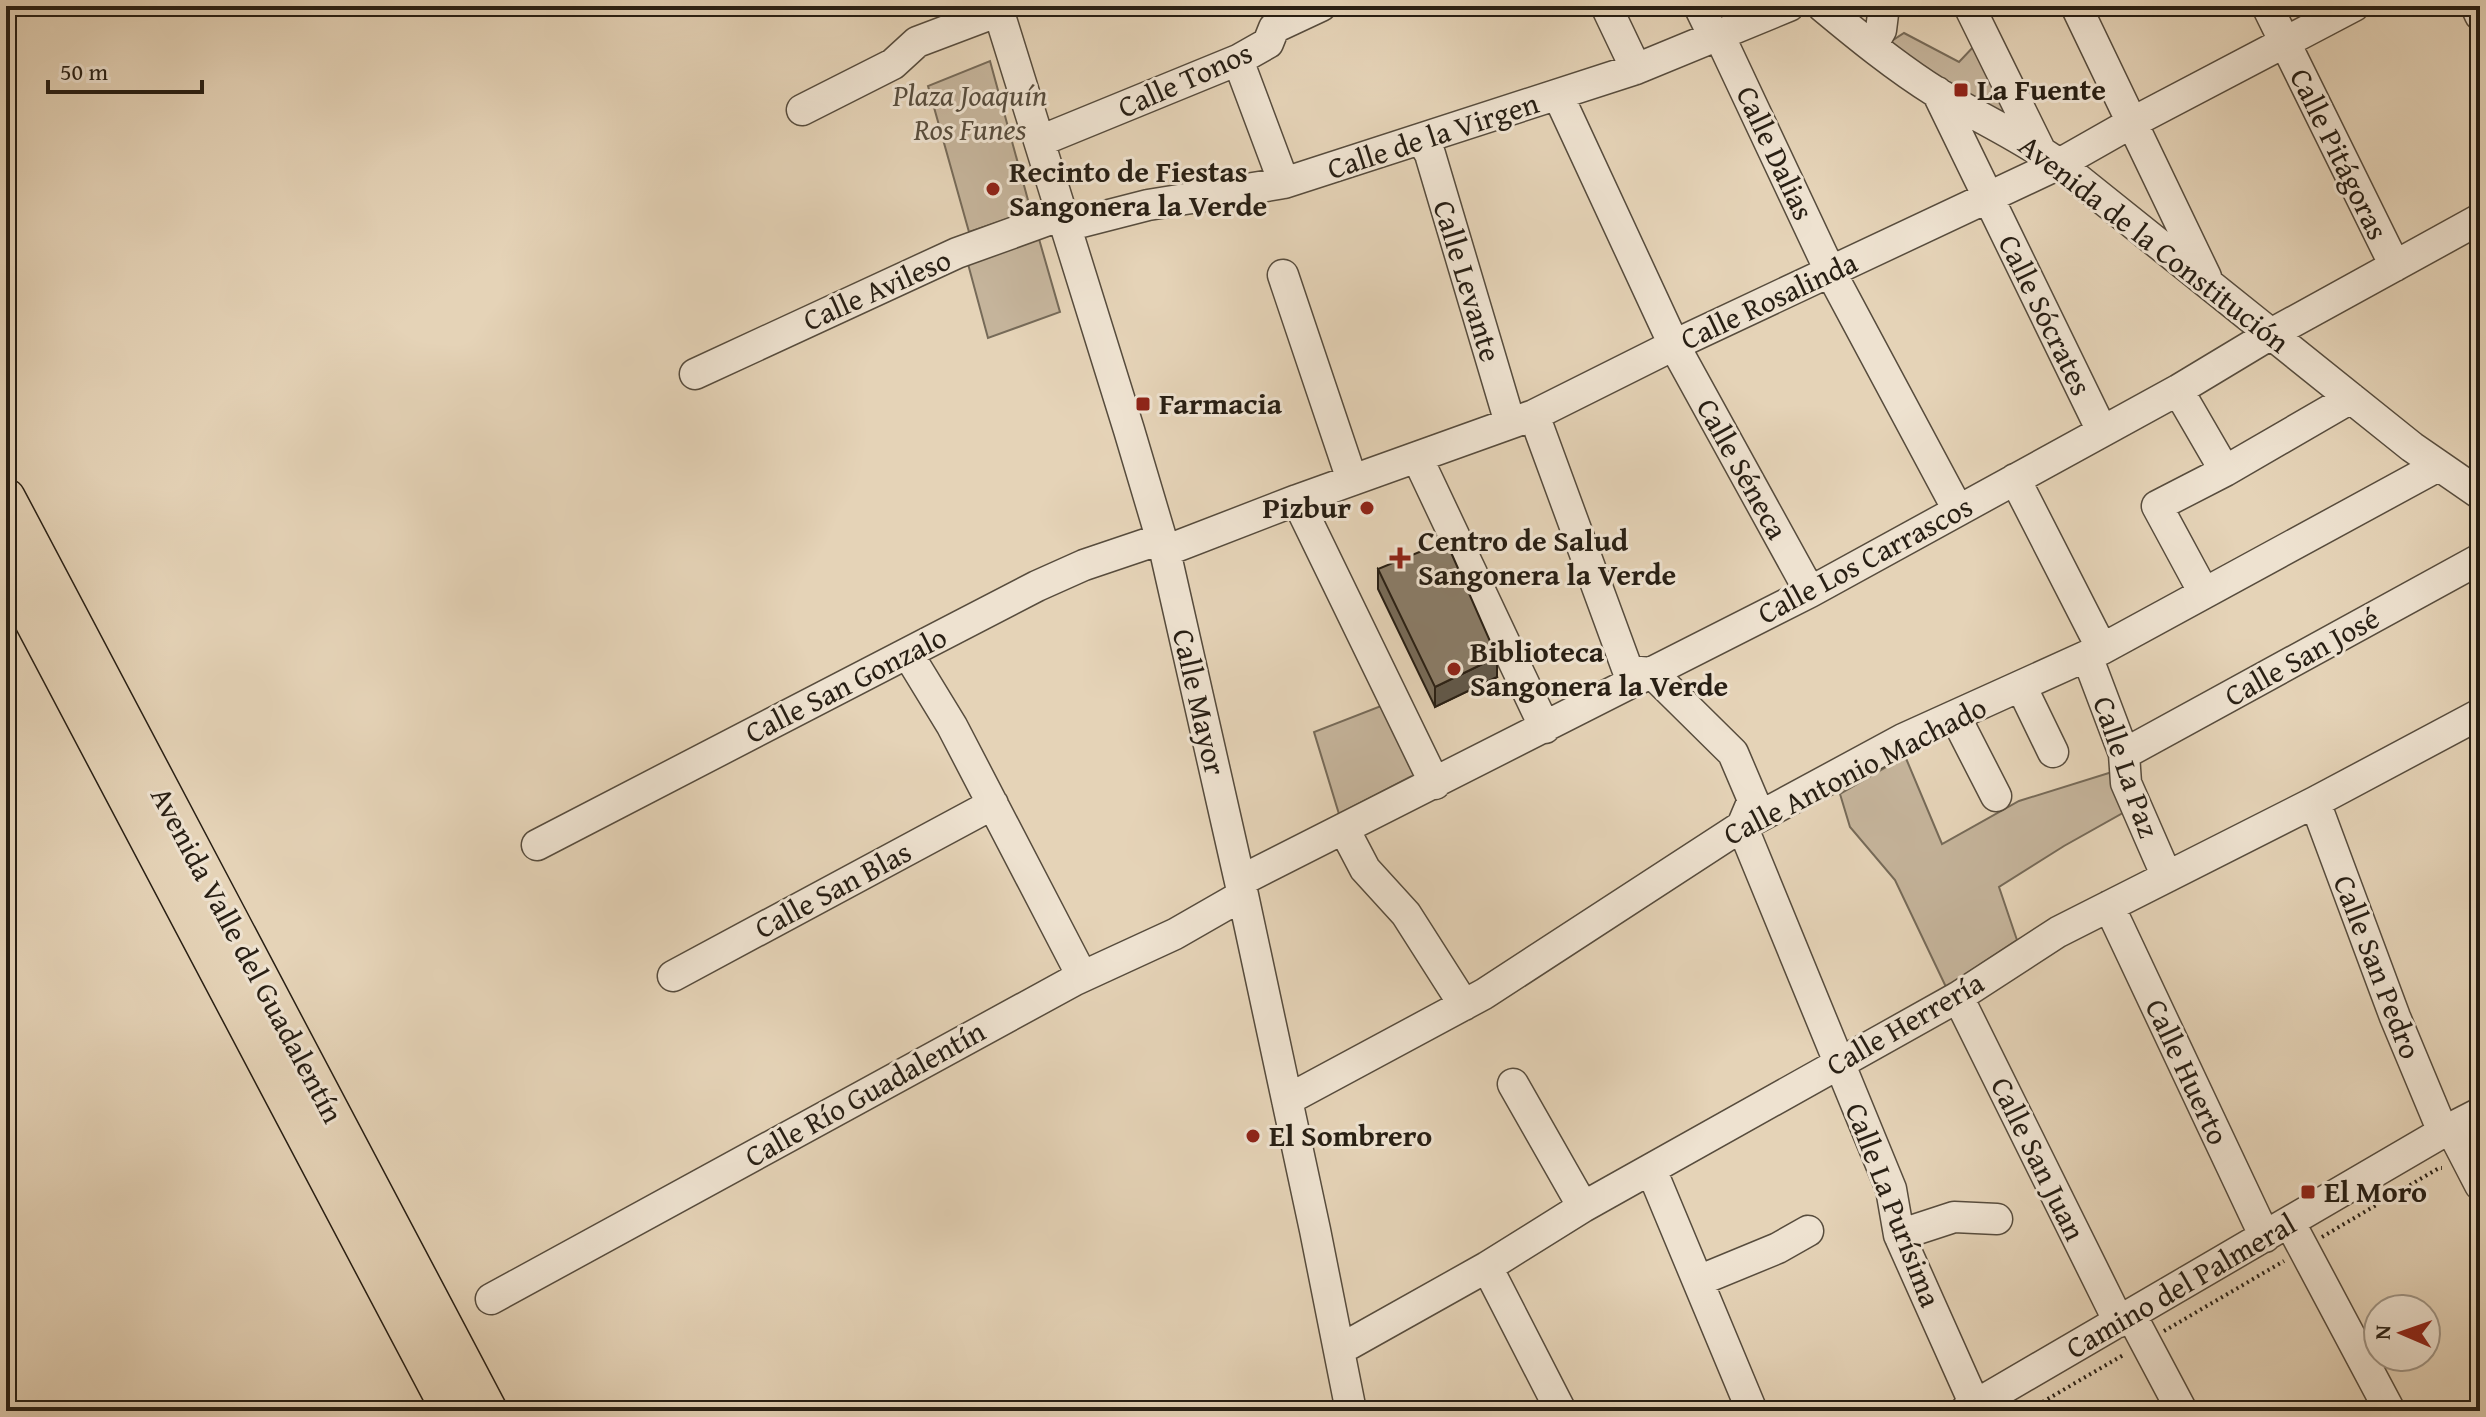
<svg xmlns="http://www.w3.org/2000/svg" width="2486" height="1417" viewBox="0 0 2486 1417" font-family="'Gentium Book Plus',serif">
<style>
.green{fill:#c5b49b;stroke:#766a58;stroke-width:2}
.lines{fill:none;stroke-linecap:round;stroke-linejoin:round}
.minor-casing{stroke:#574c3d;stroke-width:33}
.major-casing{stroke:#281f14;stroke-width:41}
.path{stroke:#281f14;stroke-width:4;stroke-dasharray:2 4;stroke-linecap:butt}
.minor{stroke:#eee2d0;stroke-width:30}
.major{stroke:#e5d3b7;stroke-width:38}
.wall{fill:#776c5a;stroke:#281f14;stroke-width:2}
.shaded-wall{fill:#61584a;stroke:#281f14;stroke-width:2}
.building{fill:#8a7d69;stroke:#281f14;stroke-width:2}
.poi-dot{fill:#8f2418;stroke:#eee2d0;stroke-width:3}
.labels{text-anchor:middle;stroke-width:6;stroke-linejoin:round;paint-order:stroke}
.street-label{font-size:30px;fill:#281f14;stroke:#eee2d0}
.poi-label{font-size:30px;font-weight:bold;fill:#281f14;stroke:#eee2d0;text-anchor:start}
.park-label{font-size:30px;font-style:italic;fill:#574c3c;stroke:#eee2d0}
</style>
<rect width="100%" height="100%" fill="#e5d3b7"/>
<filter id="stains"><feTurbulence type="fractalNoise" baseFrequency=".0025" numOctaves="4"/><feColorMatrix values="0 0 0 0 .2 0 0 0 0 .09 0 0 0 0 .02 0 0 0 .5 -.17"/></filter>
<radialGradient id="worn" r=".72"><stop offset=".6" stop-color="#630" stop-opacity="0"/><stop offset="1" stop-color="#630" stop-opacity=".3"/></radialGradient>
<path class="green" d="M1904 33 1959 62 1976 44 2009 112 2004 113 1994 111 1887 44Z
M990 61 1031 211 969 232 928 86Z
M1039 239 1060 312 988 338 968 264Z
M1381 706 1414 775 1339 814 1314 732Z
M1905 756 1942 844 2019 801 2112 772 2128 810 2064 846 1999 887 2017 940 1946 987 1895 880 1850 827 1840 794Z"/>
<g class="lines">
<g class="minor-casing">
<path id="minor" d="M997 6 1129 430 1165 551 1243 895 1315 1230 1351 1411
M1606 6 1636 69
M1699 6 1714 37
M1822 6C1858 36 1896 67 1936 92 1977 117 2020 136 2059 164L2412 447 2480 494
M1969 6 2040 150
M2076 6 2206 277
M2267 6 2395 266
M2476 6 2480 15
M1719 35 1830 271 1958 510
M1872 46 1881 30 1884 6
M1238 60 1284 183
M1937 92 2102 431
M1558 95 1674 345 1810 592
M802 110 893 64 917 42 999 11
M1422 140 1430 154 1510 423
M1040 141 1238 60 1268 43 1274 28 1321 6
M1066 226 1148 205 1284 183 1636 69 1789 6
M1283 275 1352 480
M695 374 957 253 1062 215
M2178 390 2225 471 2351 398
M1534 415 1628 671 1652 673 1733 753 1753 800 1742 826 1891 1189 1899 1235 1975 1405
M1417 457 1545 728
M2015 479 2102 649
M1297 500 1435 784
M1165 551 1297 500 1534 415 1674 345 2059 164 2133 122 2354 6
M2204 593 2157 506 2225 471
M908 654 952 726 1082 976
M2087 656 2124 754 2126 783 2167 877
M2021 686 2053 752
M1955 716 1996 796
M2124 754 2480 559
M2315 802 2395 1017 2443 1132
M1344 829 1365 869 1406 914 1464 1005
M537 845 1037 586 1084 565 1161 539
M1240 881 1810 592 2178 390 2271 334 2480 219
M2109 906 2265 1237
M673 976 993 804
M1958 997 2119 1322
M1513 1084 1583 1207
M1287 1100 1484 994 1742 826 1903 739 2102 649 2438 466
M2450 1127 2480 1185
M1651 1169 1752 1411
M2290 1223 2390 1411
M1899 1235 1954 1217 1997 1219
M1487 1267 1561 1411
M1698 1281 1778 1248 1808 1231
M491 1299 1075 980 1175 934 1243 895
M2131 1315 2182 1411
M1339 1350 1487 1267 1583 1207 1958 997 2058 932 2315 802 2480 714
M1965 1411 2443 1132 2480 1113"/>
</g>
<g class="major-casing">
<path id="major" d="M6 498 488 1411
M6 568 451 1411"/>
</g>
<path class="path" d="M2322 1237 2439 1168H2442
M2164 1331 2284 1261
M2027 1411 2125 1354"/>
<use href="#minor" class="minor"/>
<use href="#major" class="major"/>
</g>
<path class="wall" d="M1378 569 1497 677 1435 707 1378 589Z"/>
<path class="shaded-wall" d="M1497 657V677L1435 707V687Z"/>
<path class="building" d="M1446 541 1497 657 1435 687 1378 569Z"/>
<g class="poi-dot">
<rect x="1953" y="82" width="16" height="16" rx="4"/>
<circle cx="993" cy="189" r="8"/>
<rect x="1135" y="396" width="16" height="16" rx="4"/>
<circle cx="1367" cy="508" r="8"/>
<path d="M1396 546h8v8h8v8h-8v8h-8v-8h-8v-8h8z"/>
<circle cx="1454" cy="669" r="8"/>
<circle cx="1253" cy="1136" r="8"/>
<rect x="2300" y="1184" width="16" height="16" rx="4"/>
</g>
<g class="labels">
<g class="street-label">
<text transform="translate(1185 80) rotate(-24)" y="10">Calle Tonos</text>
<text transform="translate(1433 136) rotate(-18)" y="10">Calle de la Virgen</text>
<text transform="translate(1775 153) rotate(65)" y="10">Calle Dalias</text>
<text transform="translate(2339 154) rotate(64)" y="10">Calle Pitágoras</text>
<text transform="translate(2154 244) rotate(38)" y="10">Avenida de la Constitución</text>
<text transform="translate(1467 281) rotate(73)" y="10">Calle Levante</text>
<text transform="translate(877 290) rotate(-24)" y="10">Calle Avileso</text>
<text transform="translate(1769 301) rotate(-25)" y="10">Calle Rosalinda</text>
<text transform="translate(2045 315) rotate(64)" y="10">Calle Sócrates</text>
<text transform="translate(1742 469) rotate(61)" y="10">Calle Séneca</text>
<text transform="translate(1865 560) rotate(-28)" y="10">Calle Los Carrascos</text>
<text transform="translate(2302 657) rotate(-29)" y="10">Calle San José</text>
<text transform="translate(846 685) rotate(-27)" y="10">Calle San Gonzalo</text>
<text transform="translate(1199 702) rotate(77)" y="10">Calle Mayor</text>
<text transform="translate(2126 767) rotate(71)" y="10">Calle La Paz</text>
<text transform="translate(1855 771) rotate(-27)" y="10">Calle Antonio Machado</text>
<text transform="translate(833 890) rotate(-28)" y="10">Calle San Blas</text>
<text transform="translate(247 955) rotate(62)" y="10">Avenida Valle del Guadalentín</text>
<text transform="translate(2377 967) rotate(69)" y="10">Calle San Pedro</text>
<text transform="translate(1905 1024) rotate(-30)" y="10">Calle Herrería</text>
<text transform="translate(2187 1072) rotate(65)" y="10">Calle Huerto</text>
<text transform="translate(865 1094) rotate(-29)" y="10">Calle Río Guadalentín</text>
<text transform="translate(2038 1159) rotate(64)" y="10">Calle San Juan</text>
<text transform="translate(1893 1205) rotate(69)" y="10">Calle La Purísima</text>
<text transform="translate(2181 1286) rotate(-30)" y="10">Camino del Palmeral</text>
</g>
<g class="poi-label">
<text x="1977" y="100">La Fuente</text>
<text x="1009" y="182">Recinto de Fiestas<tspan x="1009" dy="34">Sangonera la Verde</tspan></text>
<text x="1159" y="414">Farmacia</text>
<text x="1351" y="518" text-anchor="end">Pizbur</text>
<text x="1418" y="551">Centro de Salud<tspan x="1418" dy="34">Sangonera la Verde</tspan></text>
<text x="1470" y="662">Biblioteca<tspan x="1470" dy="34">Sangonera la Verde</tspan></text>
<text x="1269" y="1146">El Sombrero</text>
<text x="2324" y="1202">El Moro</text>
</g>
<g class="park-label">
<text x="970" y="106">Plaza Joaquín<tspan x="970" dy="34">Ros Funes</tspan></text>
</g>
</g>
<rect width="2486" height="1417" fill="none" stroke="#e5d3b7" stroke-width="32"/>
<rect x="8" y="8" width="2470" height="1401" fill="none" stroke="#281f14" stroke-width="4"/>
<rect x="16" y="16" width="2454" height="1385" fill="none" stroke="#281f14" stroke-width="2"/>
<g transform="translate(2402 1333) rotate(272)"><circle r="38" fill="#eee2d0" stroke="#9f9485" stroke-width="2"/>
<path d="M0-6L14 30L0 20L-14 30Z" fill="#8f2418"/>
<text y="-12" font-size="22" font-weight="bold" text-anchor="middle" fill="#281f14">N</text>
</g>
<path d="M48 80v12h154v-12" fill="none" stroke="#281f14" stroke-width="4"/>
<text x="60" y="80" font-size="24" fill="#281f14" stroke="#eee2d0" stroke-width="6" paint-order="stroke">50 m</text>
<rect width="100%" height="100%" filter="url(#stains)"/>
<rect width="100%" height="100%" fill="url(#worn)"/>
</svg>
